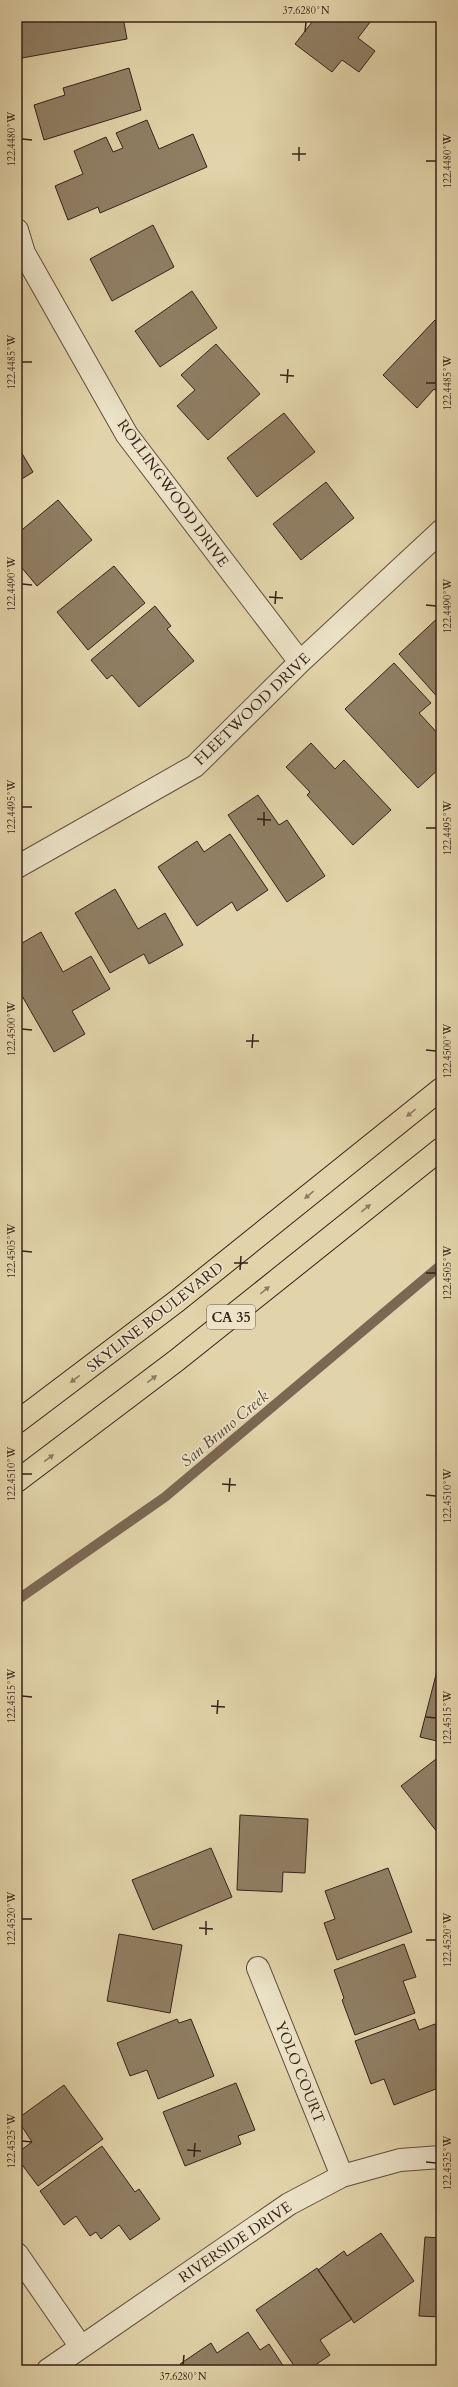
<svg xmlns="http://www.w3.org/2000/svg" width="458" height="2387" viewBox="0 0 458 2387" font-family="Cardo,serif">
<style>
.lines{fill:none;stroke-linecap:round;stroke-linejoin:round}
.stream{stroke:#7b6852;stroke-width:10}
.building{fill:#907f64;stroke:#372218}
.minor-casing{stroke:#624e3c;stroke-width:24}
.major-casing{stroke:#372218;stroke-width:24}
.minor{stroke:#ece3c8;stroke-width:22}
.major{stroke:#e2d4aa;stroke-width:22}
.oneway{fill:#8c7b61}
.ticks{fill:none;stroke:#372218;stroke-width:1.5}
.labels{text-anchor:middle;stroke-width:3.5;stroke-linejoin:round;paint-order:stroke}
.shield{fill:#ece3c8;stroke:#6d5c4d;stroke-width:1}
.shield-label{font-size:14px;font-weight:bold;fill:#372218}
.street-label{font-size:15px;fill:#372218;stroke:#ece3c8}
.water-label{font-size:16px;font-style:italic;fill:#594535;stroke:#ece3c8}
.neatline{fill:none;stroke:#372218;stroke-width:1.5}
.ticks-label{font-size:10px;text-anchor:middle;fill:#372218}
</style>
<rect width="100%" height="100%" fill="#e2d4aa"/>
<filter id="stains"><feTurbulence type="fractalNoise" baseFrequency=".005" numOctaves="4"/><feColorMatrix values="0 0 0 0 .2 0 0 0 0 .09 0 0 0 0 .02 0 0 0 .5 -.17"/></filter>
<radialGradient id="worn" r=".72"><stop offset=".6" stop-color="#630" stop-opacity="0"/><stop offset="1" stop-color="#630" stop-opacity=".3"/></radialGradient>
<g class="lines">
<path class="stream" d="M17 1600 165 1497 441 1265"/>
</g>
<path class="building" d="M29 17H123L127 39 22 58 17 19Z
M316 17H374L358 38 375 51 359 72 342 60 332 72 295 44Z
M129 68 141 110 44 140 34 105 65 95 63 88Z
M147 120 159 149 193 134 207 167 100 213 98 207 68 220 55 186 83 174 74 151 106 137 113 152 123 148 116 133Z
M153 225 174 267 112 301 90 259Z
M192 291 217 328 160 367 135 331Z
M435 320 441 326V395L434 389 417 408 383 375Z
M216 344 260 394 208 440 177 406 195 390 181 375Z
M284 413 315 452 257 497 227 458Z
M17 445 33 472 17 482Z
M326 482 354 518 301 560 273 524Z
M58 500 92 540 37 586 17 562V534Z
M114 566 145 603 88 650 57 612Z
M155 606 171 626 167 629 194 661 139 707 112 675 107 679 91 660Z
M441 615V701L399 654Z
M394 663 431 703 419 713 441 737V767L418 788 345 709Z
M311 743 335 769 344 760 391 810 353 845 307 795 310 792 286 767Z
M258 795 279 825 287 820 325 876 287 902 228 815Z
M230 834 268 890 237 911 232 902 197 926 158 867 197 841 204 852Z
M115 889 138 929 165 913 183 945 149 964 144 954 110 973 75 913Z
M41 932 63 972 91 956 110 989 72 1011 85 1034 54 1052 17 987V946Z
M439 1663H441V1742L420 1737Z
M440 1756 441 1758V1837L401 1786Z
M240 1815 308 1819 305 1873 283 1872 282 1892 237 1890Z
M211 1848 232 1897 153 1930 132 1880Z
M388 1868 412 1932 337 1960 324 1923 335 1919 325 1891Z
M119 1934 182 1945 170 2013 107 2001Z
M404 1944 416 1977 403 1981 415 2013 355 2035 342 2000 344 1998 334 1970Z
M177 2019 179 2023 191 2019 214 2076 158 2099 147 2070 130 2076 117 2043Z
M415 2019 419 2030 435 2024 441 2040V2087L394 2105 384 2079 371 2084 355 2041Z
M236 2083 255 2130 238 2136 241 2144 185 2166 163 2112Z
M64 2085 103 2139 38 2186 17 2158V2153L32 2142 17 2119Z
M102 2146 135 2192 139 2189 160 2219 130 2240 119 2225 101 2239 96 2232 90 2236 76 2216 64 2225 40 2191Z
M381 2233 414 2281 354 2323 318 2270 344 2251 347 2256Z
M425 2237 441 2238V2317L419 2316Z
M317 2268 352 2319 320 2340 330 2355 308 2370H297L256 2310Z
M248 2332 260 2350 269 2344 286 2370H184L180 2364 211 2343 217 2353Z"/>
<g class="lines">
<g class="minor-casing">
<path id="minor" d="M17 230 24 253 127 435 300 662
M17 867 195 766 300 662 441 531
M258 1968 342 2176
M17 2254 81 2347
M48 2370 289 2204 342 2176 400 2160 441 2157"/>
</g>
<g class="major-casing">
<path id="major" d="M17 1422 177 1301 441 1089
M17 1481 177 1360 441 1149"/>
</g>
<use href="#minor" class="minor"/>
<use href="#major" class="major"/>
</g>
<defs><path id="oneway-solid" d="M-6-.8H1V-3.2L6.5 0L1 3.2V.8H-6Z"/></defs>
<g class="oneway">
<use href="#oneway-solid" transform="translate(411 1113) rotate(141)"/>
<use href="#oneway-solid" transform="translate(309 1195) rotate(141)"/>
<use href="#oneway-solid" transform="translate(366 1208) rotate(-39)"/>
<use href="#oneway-solid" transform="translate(265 1290) rotate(-39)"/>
<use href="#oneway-solid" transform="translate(75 1379) rotate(143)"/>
<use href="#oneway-solid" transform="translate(152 1379) rotate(-37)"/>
<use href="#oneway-solid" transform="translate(49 1458) rotate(-37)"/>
</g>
<path class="ticks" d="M305 32 306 22M22 139 32 140M292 154H306M299 161V147M426 161H436M22 362H32M280 375 294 376M287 383 288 369M426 383H436M22 584 32 585M269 597 283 598M275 604 276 591M426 605 436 606M22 807H32M257 819 271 820M264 826V812M426 828H436M22 1029 32 1030M246 1041H259M252 1048 253 1034M426 1050 436 1051M22 1251 32 1252M234 1263H248M240 1270 241 1256M426 1273H436M22 1474H32M222 1484 236 1485M229 1492 230 1478M426 1495 436 1496M22 1696 32 1697M211 1706 225 1707M217 1714 218 1700M426 1717 436 1718M22 1919H32M199 1928 213 1929M206 1935V1921M426 1940H436M22 2141 32 2142M187 2150 201 2151M194 2157 195 2143M426 2162 436 2163M183 2365 184 2355"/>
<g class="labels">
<rect class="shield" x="207" y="1305" width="48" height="24" rx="3"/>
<g class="shield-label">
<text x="231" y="1322">CA 35</text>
</g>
<g class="street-label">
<text transform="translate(173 493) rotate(54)" y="5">ROLLINGWOOD DRIVE</text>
<text transform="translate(252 709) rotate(-44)" y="5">FLEETWOOD DRIVE</text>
<text transform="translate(155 1317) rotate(-38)" y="5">SKYLINE BOULEVARD</text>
<text transform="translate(300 2072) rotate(68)" y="5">YOLO COURT</text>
<text transform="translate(235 2242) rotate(-34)" y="5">RIVERSIDE DRIVE</text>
</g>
<g class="water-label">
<text transform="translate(224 1428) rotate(-40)" y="6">San Bruno Creek</text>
</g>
</g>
<rect width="458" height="2387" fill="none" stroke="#e2d4aa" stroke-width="44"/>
<rect x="22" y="22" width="414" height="2343" class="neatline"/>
<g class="ticks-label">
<text x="306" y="14">37.6280°N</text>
<text transform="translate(11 139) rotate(-90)" y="4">122.4480°W</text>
<text transform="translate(447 161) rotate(-90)" y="4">122.4480°W</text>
<text transform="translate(11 362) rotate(-90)" y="4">122.4485°W</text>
<text transform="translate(447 383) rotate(-90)" y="4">122.4485°W</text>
<text transform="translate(11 584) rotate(-90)" y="4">122.4490°W</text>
<text transform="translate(447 606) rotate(-90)" y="4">122.4490°W</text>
<text transform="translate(11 807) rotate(-90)" y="4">122.4495°W</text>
<text transform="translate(447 828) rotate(-90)" y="4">122.4495°W</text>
<text transform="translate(11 1029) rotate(-90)" y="4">122.4500°W</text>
<text transform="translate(447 1051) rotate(-90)" y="4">122.4500°W</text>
<text transform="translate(11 1251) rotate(-90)" y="4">122.4505°W</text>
<text transform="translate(447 1273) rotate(-90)" y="4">122.4505°W</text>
<text transform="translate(11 1474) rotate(-90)" y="4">122.4510°W</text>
<text transform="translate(447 1496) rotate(-90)" y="4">122.4510°W</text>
<text transform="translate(11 1696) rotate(-90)" y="4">122.4515°W</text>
<text transform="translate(447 1718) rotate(-90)" y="4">122.4515°W</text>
<text transform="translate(11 1919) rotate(-90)" y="4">122.4520°W</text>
<text transform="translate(447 1940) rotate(-90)" y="4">122.4520°W</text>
<text transform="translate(11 2141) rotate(-90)" y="4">122.4525°W</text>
<text transform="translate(447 2163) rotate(-90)" y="4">122.4525°W</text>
<text x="183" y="2380">37.6280°N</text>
</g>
<rect width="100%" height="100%" filter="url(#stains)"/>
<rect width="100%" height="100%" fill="url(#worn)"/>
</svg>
